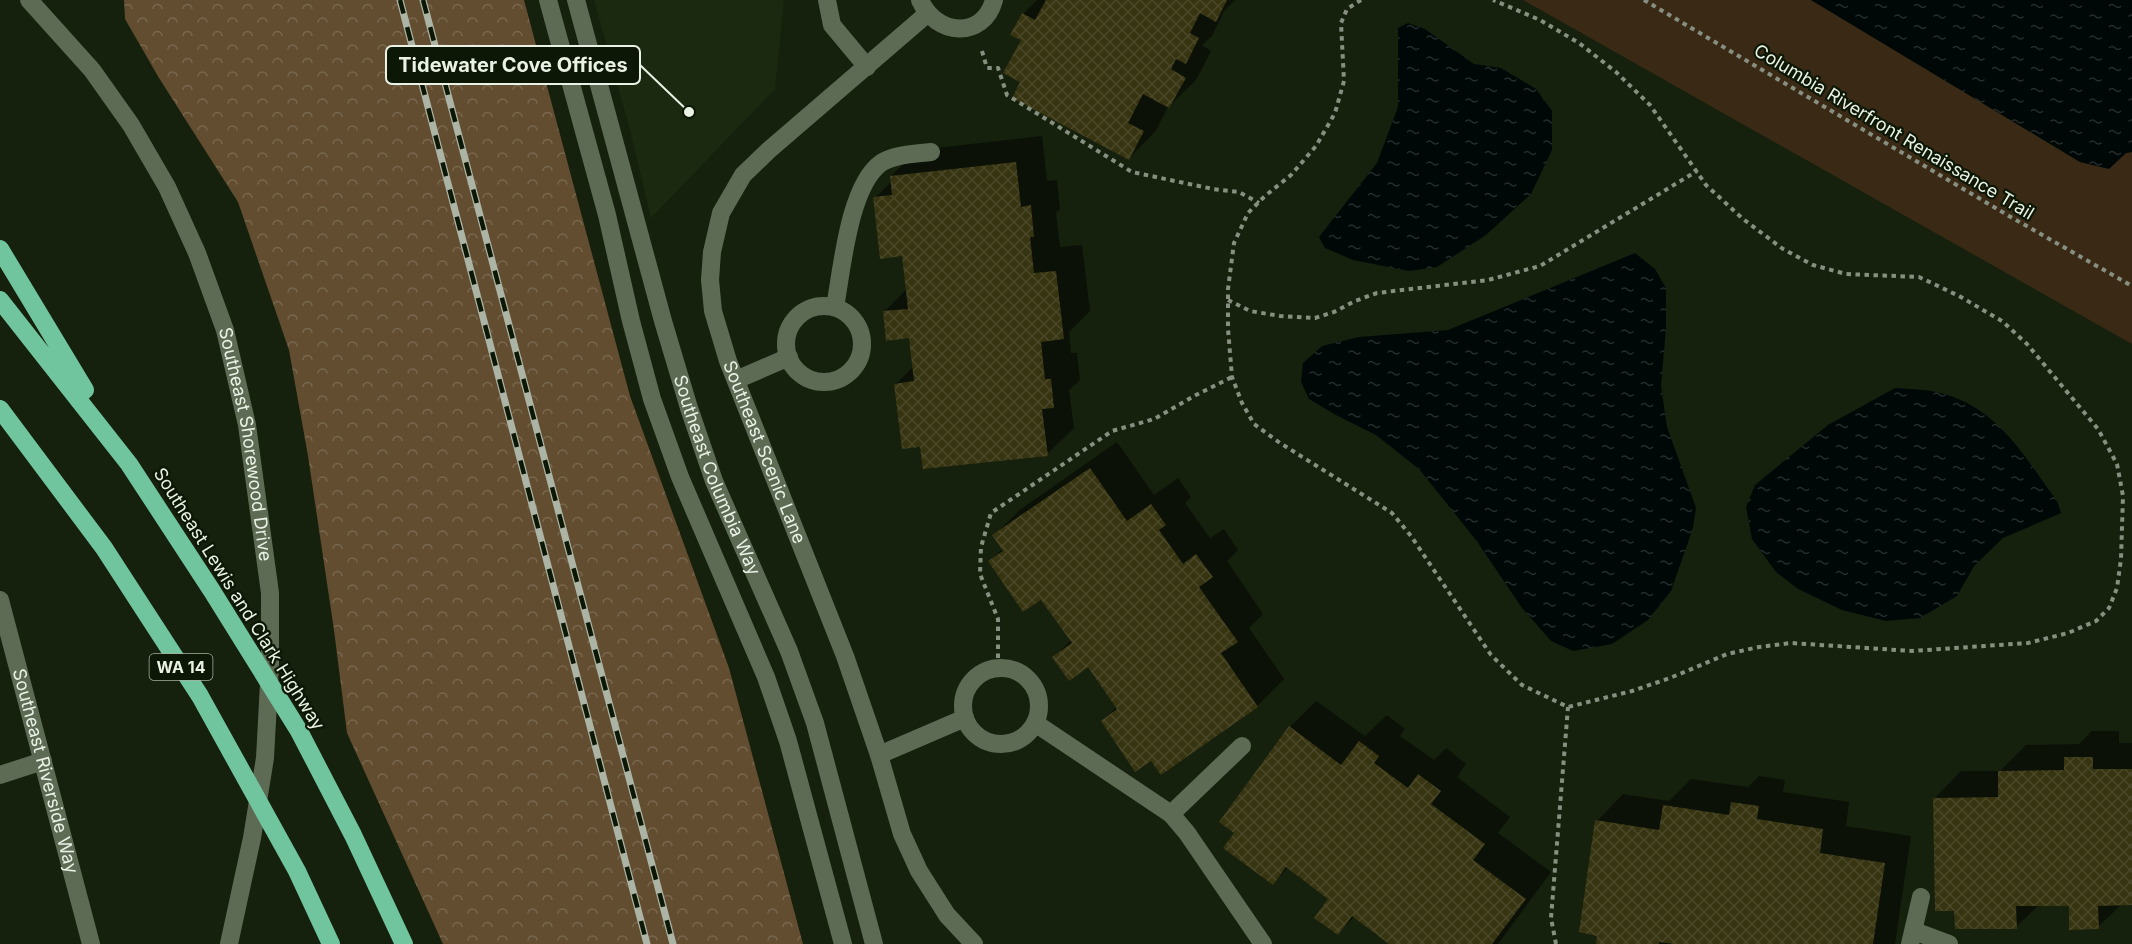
<svg xmlns="http://www.w3.org/2000/svg" width="2132" height="944" viewBox="0 0 2132 944" font-family="Inter,sans-serif">
<style>
.built{fill:#1b2910}
.green{fill:#3a2a15}
.forest{fill:url(#forest-crowns)}
.water{fill:url(#water-ripples)}
.shadow{fill:#0007}
.building{fill:url(#building-cross-hatch)}
.lines{fill:none;stroke-linecap:round;stroke-linejoin:round}
.path{stroke:#879080;stroke-width:4;stroke-dasharray:4.5 4.5;stroke-linecap:butt}
.minor{stroke:#5d6b55;stroke-width:18}
.highway{stroke:#70c59e;stroke-width:18}
.rail-casing{stroke:#abb4a5;stroke-width:7}
.rail{stroke:#0c1705;stroke-width:4.5;stroke-dasharray:14;stroke-linecap:butt}
.labels{text-anchor:middle;stroke-width:4.5;stroke-linejoin:round;paint-order:stroke}
.shield{fill:#0c1705;stroke:#a7b0a2;stroke-width:1.5}
.shield-label{font-size:16px;font-weight:bold;fill:#eaf2e5}
.street-label{font-size:18px;fill:#eaf2e5;stroke:#0c1705}
.leader{fill:none;stroke:#eaf2e5;stroke-width:2}
.callout-dot{fill:#eaf2e5;stroke:#0c1705;stroke-width:2}
.callout{fill:#0c1705;stroke:#eaf2e5;stroke-width:2}
.callout-label{font-size:20px;text-anchor:middle;font-weight:bold;fill:#eaf2e5}
</style>
<defs>
<pattern id="forest-crowns" width="20" height="18" patternUnits="userSpaceOnUse" patternTransform="scale(1.5)"><rect width="20" height="18" fill="#624d30"/><path d="M2 6a3 3 0 1 1 6 0M12 15a3 3 0 1 1 6 0" fill="none" stroke="#79674e"/></pattern>
<pattern id="water-ripples" width="26" height="14" patternUnits="userSpaceOnUse" patternTransform="scale(1.5)"><rect width="26" height="14" fill="#000807"/><path d="M2 4q2-2 4 0t4 0M15 11q2-2 4 0t4 0" fill="none" stroke="#252c2b"/></pattern>
<pattern id="building-cross-hatch" width="8" height="8" patternUnits="userSpaceOnUse" patternTransform="scale(1.5)"><rect width="8" height="8" fill="#373411"/><path d="M0 0l8 8M0 8l8-8" fill="none" stroke="#4a4828"/></pattern>
</defs>
<rect width="100%" height="100%" fill="#15200d"/>
<path class="built" d="M594 0H784L775 89 651 218 631 134Z"/>
<path class="green" d="M1523 0H1811L2080 162 2109 168 2126 153 2132 152V344Z"/>
<path class="forest" d="M124 0H524L630 396 729 668 803 944H443L347 733 334 630 308 456 289 350 238 202 159 78 125 19Z"/>
<path class="water" d="M1811 0H2132V152L2126 153 2109 169 2080 162Z
M1408 23 1425 29 1474 64 1501 68 1536 89 1552 111V150L1531 194 1486 235 1437 267 1409 271 1353 260 1325 248 1319 237 1377 163 1398 107V28Z
M1635 253 1655 269 1666 288V328L1661 386 1667 427 1696 508 1693 528 1671 591 1648 620 1612 644 1573 651 1551 641 1522 608 1476 540 1419 469 1376 435 1336 415 1309 399 1301 382 1303 363 1322 346 1359 337 1448 330Z
M1895 388C1908 389 1923 389 1936 392 1997 405 2023 455 2057 501L2061 513 2003 538 1974 566 1957 596 1920 618 1886 621 1842 610 1798 589 1776 572 1752 539 1746 507 1755 485 1828 425Z"/>
<path class="shadow" d="M1037 0H1235L1224 11 1212 36 1202 45 1211 51 1196 80 1168 107 1155 132 1129 158 1022 81 1023 14Z
M1042 136 1047 181 1057 180 1060 209 1056 213 1060 247 1082 245 1090 311 1069 332 1071 353H1077L1080 380 1069 390 1074 428 1047 454 921 446 896 384 914 366 910 336 884 312 907 289 903 255 875 198 892 181 891 176 918 150Z
M1117 442 1154 495 1178 478 1191 497 1185 503 1210 538 1224 529 1238 550 1227 561 1263 614 1249 628 1284 679 1257 706 1161 773 1151 759 1103 721 1117 706 1089 665 1054 657 1071 640 1042 598 990 562 1003 548 994 535 1021 509Z
M1316 701 1365 736 1387 715 1405 729 1400 736 1434 760 1446 748 1466 764 1457 777 1510 817 1498 833 1551 872 1498 944H1392L1355 916 1338 933 1330 898 1289 867 1273 883 1236 833 1290 727Z
M2092 731H2119V743H2132V904H2122L2098 927 2070 904 2039 905 2016 927 1956 910 1935 798 1961 771H2000L2026 745 2079 744Z
M1759 776 1785 780 1783 792 1849 802 1846 826 1911 836 1895 944H1598L1597 821 1623 794 1669 801 1691 779 1748 787Z"/>
<path class="building" d="M1046 0H1227L1216 22 1200 13 1190 33 1199 38 1186 64 1176 59 1171 69 1186 78 1169 108 1143 94 1128 123 1144 131 1129 160 1012 98 1020 82 1003 73 1021 40 1010 35 1022 13 1035 20Z
M1016 162 1021 207 1031 205 1034 237H1030L1034 273 1056 271 1064 339 1041 342 1045 379H1051L1054 408 1042 409 1048 456 923 469 920 447 902 449 894 384 914 381 909 338 886 341 883 311 908 309 902 256 880 259 873 197 892 195 890 176Z
M1090 468 1127 521 1151 504 1166 525 1159 530 1183 564 1196 554 1213 577 1199 587 1238 642 1221 653 1258 707 1161 775 1151 761 1135 772 1101 721 1117 709 1088 667 1069 681 1052 657 1072 643 1041 600 1023 612 988 561 1003 551 992 535Z
M1289 726 1341 765 1359 741 1379 756 1374 763 1408 788 1418 774 1441 791 1431 804 1485 844 1473 860 1526 899 1492 944H1389L1352 916 1338 935 1314 918 1328 899 1286 867 1273 885 1223 848 1234 833 1219 822Z
M2064 757H2093V769H2132V905L2098 906 2099 929 2069 930V906H2016L2017 929H1955L1954 911H1935L1933 798 1998 797V771L2064 770Z
M1731 802 1759 806 1757 819 1823 829 1820 853 1885 863 1873 944H1674L1659 942V944H1596L1597 936 1579 932 1595 820 1659 830 1663 805 1729 815Z"/>
<g class="lines">
<path class="path" d="M1361 0 1347 9 1341 23 1344 81 1335 113 1316 146 1291 175 1265 196 1248 213 1234 243 1228 289V329L1232 377 1242 403 1254 424 1280 443 1392 513 1411 536 1491 655 1522 685 1568 707 1632 691 1670 678 1727 654 1759 647 1791 643 1912 651 2028 643 2068 633 2096 621 2109 608 2117 588 2121 559 2123 496 2117 464 2098 429 2027 344 2002 321 1959 296 1919 277 1846 274 1813 265 1783 249 1743 219 1706 185 1650 105 1616 72 1579 43 1540 20 1493 0
M1644 0 2009 216 2132 286
M982 51 987 68H998L1007 95 1132 172 1213 189 1239 192 1259 203
M1228 300 1250 311 1280 316 1315 318 1334 312 1355 301 1377 293 1488 280 1540 266 1697 171
M998 667V619L980 574 981 547 991 513 1112 431 1154 419 1196 395 1232 377
M1556 944 1551 918 1568 707"/>
<g class="minor">
<path id="s1" d="M29 0 92 70 131 125 167 187 197 253 225 330 247 425 270 593V665L265 758 252 838 229 944"/>
<path d="M548 0 607 215 631 321 652 399 680 477 766 677 788 741 843 944"/>
<path id="s2" d="M576 0 663 321 689 408 714 481 789 651 815 723 874 944"/>
<path d="M827 0 832 25 867 67"/>
<path d="M920 0C936 36 983 40 994 0"/>
<path id="s3" d="M927 14 769 150 743 175 721 213 712 252 710 280 713 311 728 361 845 656 879 755 902 834 919 871 947 915 974 944"/>
<circle cx="824" cy="344" r="38"/>
<path d="M835 307C842 269 849 186 881 163 895 154 915 154 931 152"/>
<path d="M736 380 789 357"/>
<path id="s4" d="M0 600 91 944"/>
<circle cx="1001" cy="706" r="38"/>
<path d="M1035 723 1171 814 1187 833 1263 944"/>
<path d="M879 755 965 718"/>
<path d="M0 775 43 761"/>
<path d="M1171 814 1242 746"/>
<path d="M1914 931 1949 944"/>
<path d="M1910 944 1921 897"/>
</g>
<path class="highway" d="M0 249 85 390
M0 300 129 464 212 591 299 731 353 835 404 944
M0 409 104 548 200 696 297 871 331 944"/>
<g class="rail-casing">
<path id="rail" d="M400 0 647 944
M423 0 673 944"/>
</g>
<use href="#rail" class="rail"/>
</g>
<g class="labels">
<rect class="shield" x="149.5" y="654" width="63" height="26" rx="4.5"/>
<g class="shield-label">
<text x="181" y="673">WA 14</text>
</g>
<g class="street-label">
<text transform="translate(1894 132) rotate(31)" y="6">Columbia Riverfront Renaissance Trail</text>
<text dy="6" stroke="none"><textPath href="#s1" startOffset="504">Southeast Shorewood Drive</textPath></text>
<text dy="6" stroke="none"><textPath href="#s3" startOffset="538">Southeast Scenic Lane</textPath></text>
<text dy="6" stroke="none"><textPath href="#s2" startOffset="496">Southeast Columbia Way</textPath></text>
<text transform="translate(239 599) rotate(58)" y="6">Southeast Lewis and Clark Highway</text>
<text dy="6" stroke="none"><textPath href="#s4" startOffset="177">Southeast Riverside Way</textPath></text>
</g>
</g>
<path class="leader" d="M689 112L640 65"/>
<circle class="callout-dot" cx="689" cy="112" r="6"/>
<rect class="callout" x="386" y="46" width="254" height="38" rx="6"/>
<g class="callout-label">
<text x="513" y="72">Tidewater Cove Offices</text>
</g>
</svg>
